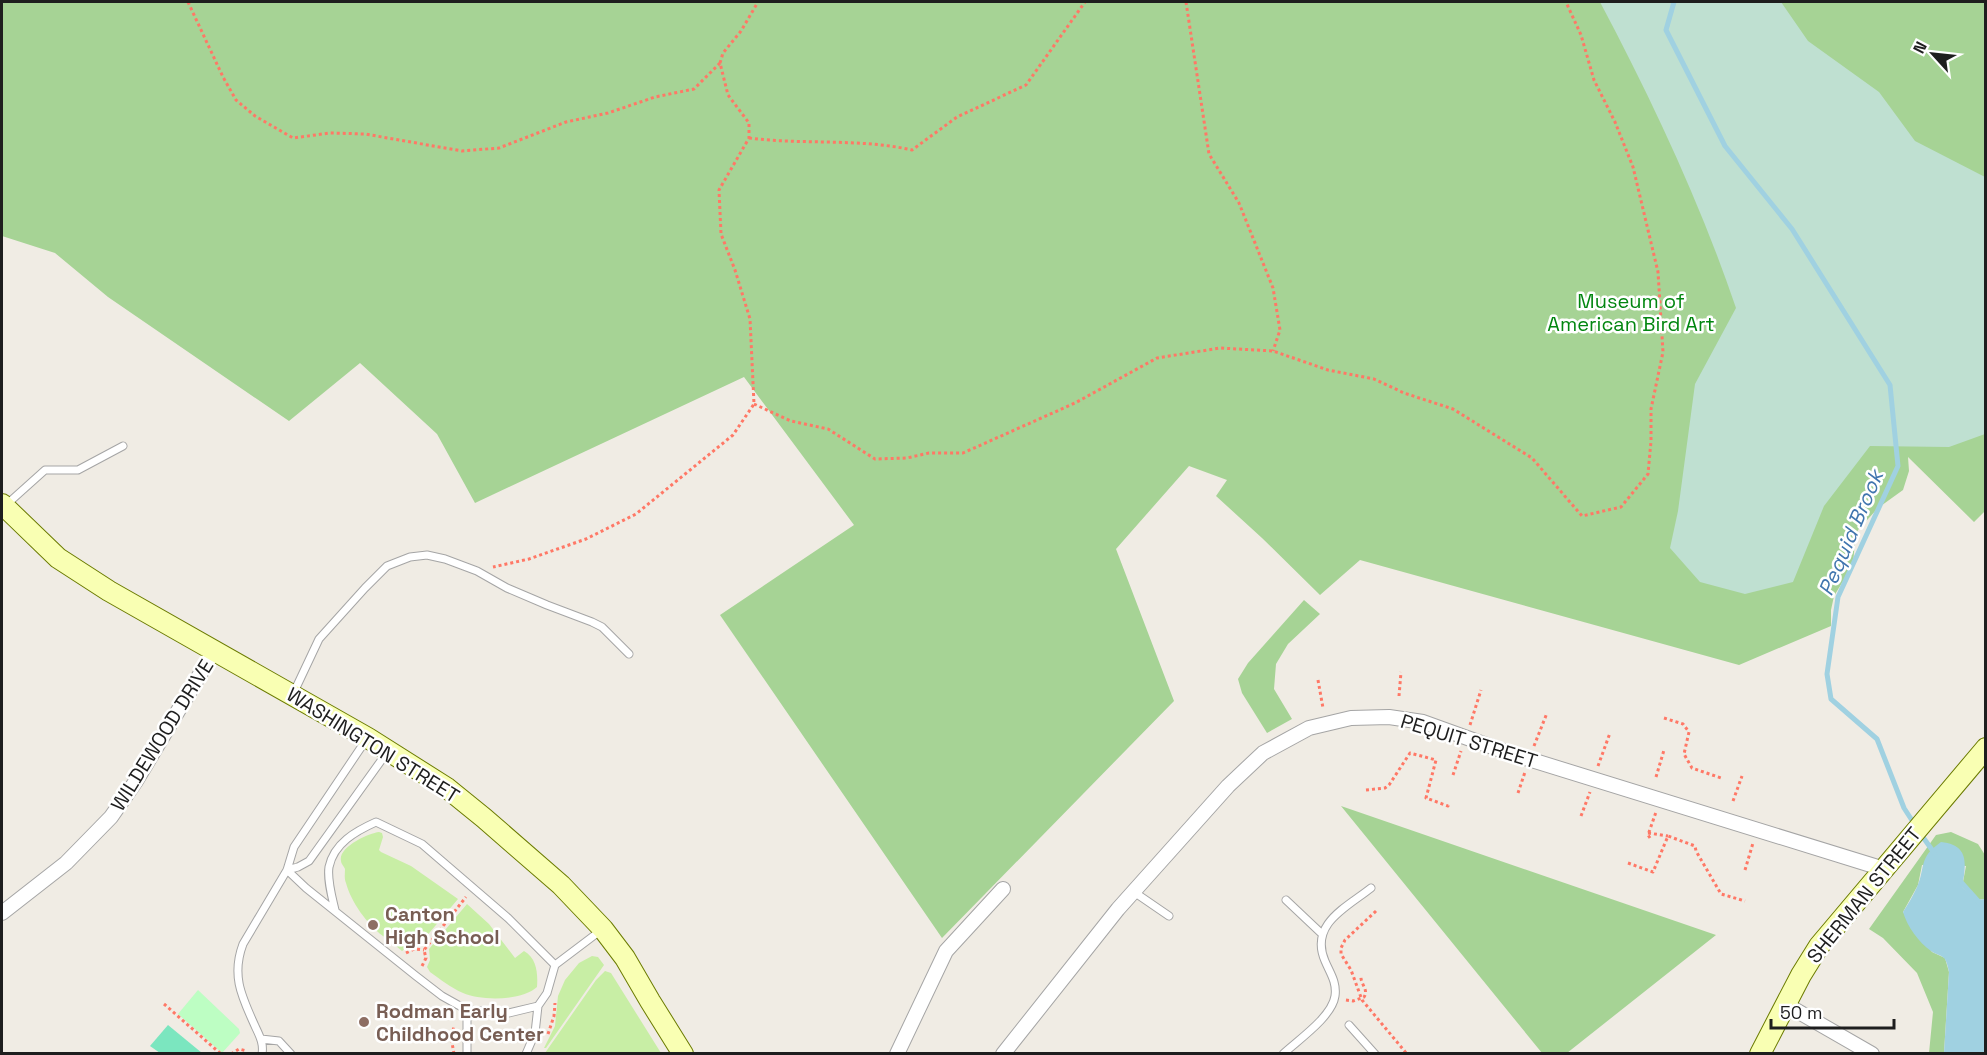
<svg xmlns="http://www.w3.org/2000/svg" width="1987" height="1055" viewBox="0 0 1987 1055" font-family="'Space Grotesk',sans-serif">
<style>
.grass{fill:#c8eea5}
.forest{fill:#a6d395}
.wetland{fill:#bfe0d1}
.park{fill:#bdfec3}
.pitch{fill:#7be6bf}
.water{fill:#a0d1e1}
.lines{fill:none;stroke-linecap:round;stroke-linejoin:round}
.stream{stroke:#a0d1e1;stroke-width:5}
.lane-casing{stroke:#a5a5a5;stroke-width:9}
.street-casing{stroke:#a5a5a5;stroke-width:16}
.secondary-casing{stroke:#6b7b00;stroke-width:22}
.path{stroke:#ff7866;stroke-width:3;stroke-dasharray:3 3;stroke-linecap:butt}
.lane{stroke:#fff;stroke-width:7}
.street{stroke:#fff;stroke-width:14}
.secondary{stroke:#f9ffb3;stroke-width:20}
.education-dot{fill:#8d6e63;stroke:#fff;stroke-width:2}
.labels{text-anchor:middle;stroke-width:5;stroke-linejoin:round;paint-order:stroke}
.park-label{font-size:20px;fill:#028610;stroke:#fff}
.street-label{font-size:20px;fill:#1e1e1e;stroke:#fff}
.education-label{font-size:20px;font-weight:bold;fill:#785e54;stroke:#fff;text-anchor:start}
.water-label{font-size:21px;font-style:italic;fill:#4075ae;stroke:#fff}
</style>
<rect width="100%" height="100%" fill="#f0ece4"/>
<path class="grass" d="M379 832 382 833 383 837 379 850 381 852 411 866 458 899 419 945 409 946 402 951 396 946V941C391 939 387 939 383 936 367 924 351 902 346 883 344 878 345 874 345 869 344 866 341 864 341 861 338 847 369 833 379 832Z
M467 904 489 924 515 958 524 951C537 958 538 974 537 987 522 1001 481 1001 463 993 451 988 440 979 430 972L427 967 430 960 429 949Z
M592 956 598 957 604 965 546 1048H544L555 1026 558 996 565 980 579 963Z
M605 971 611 973 661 1053H545L596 980Z"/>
<path class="forest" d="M2 2H1985V511L1974 522 1908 457 1909 471 1903 490 1878 508 1858 530 1855 540 1853 565 1834 596 1831 610V626L1739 665 1360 560 1320 595 1262 538 1216 496 1227 480 1189 466 1116 549 1174 701 942 938 720 615 854 525 744 377 475 503 437 434 360 363 289 421 108 297 55 253 2 236Z
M1304 600 1320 614 1288 644 1276 664 1274 689 1292 719 1267 733 1242 693 1238 679 1248 663Z
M1341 806 1716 935 1567 1053H1542Z
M1951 832 1978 844 1985 855V899L1976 900 1962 887 1966 866 1922 865 1918 885 1903 912 1932 952 1945 958 1949 972 1944 1053H1929L1933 1012 1917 973 1883 938 1869 929 1936 835Z"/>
<path class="wetland" d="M1600 2H1781L1808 41 1879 92 1915 141 1985 177V434L1949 447 1870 446 1824 506 1793 582 1745 594 1700 582 1670 548 1678 511 1695 384 1736 308C1700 202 1652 100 1600 2Z"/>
<path class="park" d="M198 990 239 1029 240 1033 222 1053 178 1014Z"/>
<path class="pitch" d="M168 1025 202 1053H160L150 1046Z"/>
<path class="water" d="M1941 842C1970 845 1966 865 1962 887L1976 900 1985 899V1053H1944L1949 972C1948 968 1947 961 1944 958 1941 955 1935 954 1931 951 1919 943 1907 926 1903 912 1908 904 1913 896 1917 887 1926 866 1918 858 1941 842Z"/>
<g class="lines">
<path class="stream" d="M1674 2 1666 30 1725 146 1792 229 1890 385 1898 466 1838 597 1827 674 1831 699 1877 739 1904 808 1915 825
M1920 833 1935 854
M1960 881 1986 910"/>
<g class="lane-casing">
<path id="lane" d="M6 505 45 470H78L123 446
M294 692 319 639 365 588 387 566 410 557 427 555 445 559 477 571 507 588 547 605 592 622 602 627 629 654
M287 870 306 888 416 976 442 996 467 1010 509 1013 538 1006 547 993 555 965 600 931
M287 870 298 867 309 861 388 751
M1134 892 1169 916
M1286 900 1322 934
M335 910C332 897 327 880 329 867 334 843 356 831 376 822L422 844 508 918 555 965
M467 1010V1054
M1349 1025 1375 1054
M261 1039 279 1041 291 1054
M262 1054C264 1043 259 1035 255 1026 242 997 231 976 243 944L287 870 294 847 366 740
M526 1054 535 1033 538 1006
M1283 1054C1298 1040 1332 1017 1335 996 1337 982 1330 973 1325 961 1309 924 1347 907 1371 888"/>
</g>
<g class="street-casing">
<path id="street" d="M2 913 66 863 111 817 136 781 214 651
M1785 1004 1872 1054
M897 1054 946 951 1003 889
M1003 1054 1118 909 1228 786 1263 753 1309 728 1351 718 1389 717 1423 722 1509 753 1884 869"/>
</g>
<g class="secondary-casing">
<path id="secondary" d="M2 504 58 558 109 591 368 738 447 788 484 818 561 885 603 929 625 958 650 1001 683 1054
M1760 1054 1801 975 1819 946 1986 748"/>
</g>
<path class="path" d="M188 2 223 77 236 100 255 116 293 138 330 133 365 134 462 151 499 148 566 122 608 113 655 97 694 89 720 63 728 95 749 123V138L719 190 721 234 735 270 750 319 754 404 733 435 636 514 586 539 529 559 493 567
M1186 2 1209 154 1239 203 1273 288 1280 330 1273 351
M720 63 723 53 741 31 758 2
M749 138C803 145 859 138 912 150L957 117 1026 85 1085 2
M754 404 791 421 828 429 875 459 907 458 929 453H963L1075 403 1157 358 1220 348 1273 351 1328 370 1374 379 1404 393 1453 409 1532 458 1582 516 1621 507 1648 474 1651 441V409L1663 352 1658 272 1633 167 1615 122 1594 80 1581 35 1566 2
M1318 680 1323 708
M1399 696 1401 672
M1664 718 1683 724 1689 732 1684 754 1692 768 1721 778
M1470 725 1481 690
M1534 746 1547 713
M1598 766 1610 733
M1453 775 1461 751
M1656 777 1664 750
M1366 790 1385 788 1389 785 1410 753 1436 760 1426 798 1448 806 1449 803
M1518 793 1525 772
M1733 801 1742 776
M1581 816 1590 792
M1648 833 1668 836
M1650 838 1648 835 1656 812
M1628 863 1653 872 1668 836 1695 846 1696 851 1721 894 1745 901
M1745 870 1753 843
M1376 911 1345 940 1341 948V954L1351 970 1362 1000 1407 1054
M406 953 414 949 424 950
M422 966 426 958 424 950 466 897
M1346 1000 1353 1001 1364 997C1369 989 1360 984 1361 976
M164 1004 221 1054
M548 1034 554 1016 555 1003
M231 1054 239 1049 247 1051
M454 1054 451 1037 454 1027"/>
<use href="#lane" class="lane"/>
<use href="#street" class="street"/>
<use href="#secondary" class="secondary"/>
</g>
<g class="education-dot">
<circle cx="373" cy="925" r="6"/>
<circle cx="364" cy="1022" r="6"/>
</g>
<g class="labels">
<g class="park-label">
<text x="1631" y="308">Museum of<tspan x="1631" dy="23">American Bird Art</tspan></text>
</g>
<g class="street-label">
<text transform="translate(162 735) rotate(-58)" y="7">WILDEWOOD DRIVE</text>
<text transform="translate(1469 741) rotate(17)" y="7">PEQUIT STREET</text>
<text transform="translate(373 745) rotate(32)" y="7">WASHINGTON STREET</text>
<text transform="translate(1864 895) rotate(-51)" y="7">SHERMAN STREET</text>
</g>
<g class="education-label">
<text x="385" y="921">Canton<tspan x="385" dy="23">High School</tspan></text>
<text x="376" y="1018">Rodman Early<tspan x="376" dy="23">Childhood Center</tspan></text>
</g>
<g class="water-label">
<text transform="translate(1851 533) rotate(-67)" y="7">Pequid Brook</text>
</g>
</g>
<rect width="1987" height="1055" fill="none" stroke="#1e1e1e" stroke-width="6"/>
<g transform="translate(1933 54) rotate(297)" stroke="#ffffff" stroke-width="4.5" paint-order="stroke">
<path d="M0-4.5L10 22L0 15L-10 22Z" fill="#1e1e1e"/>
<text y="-9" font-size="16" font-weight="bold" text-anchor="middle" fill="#1e1e1e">N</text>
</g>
<path d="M1771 1019v9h123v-9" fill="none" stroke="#1e1e1e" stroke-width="3"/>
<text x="1780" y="1019" font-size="18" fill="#1e1e1e" stroke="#ffffff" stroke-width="4.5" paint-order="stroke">50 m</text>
</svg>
